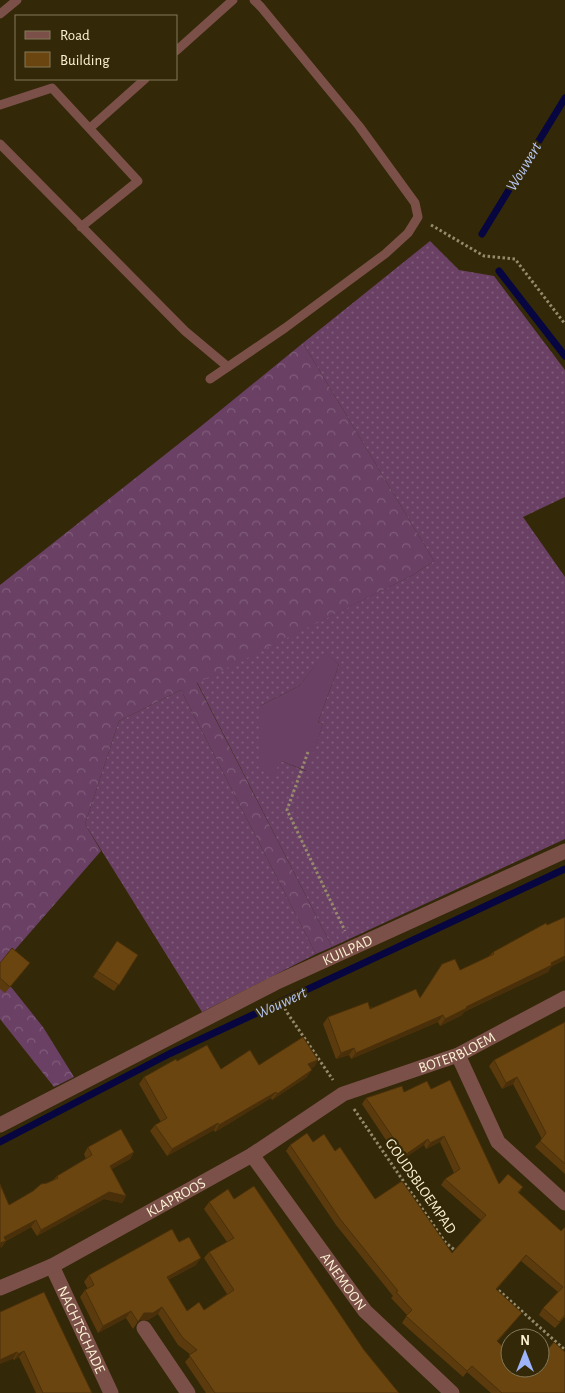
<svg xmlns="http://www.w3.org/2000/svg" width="565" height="1393" viewBox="0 0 565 1393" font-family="'Alegreya Sans',sans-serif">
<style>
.grass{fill:url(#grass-dots);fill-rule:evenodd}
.forest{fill:url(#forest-crowns)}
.pitch{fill:#6a4065}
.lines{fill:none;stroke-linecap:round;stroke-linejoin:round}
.stream{stroke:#070641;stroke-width:7}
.path{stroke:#958a6a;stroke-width:3;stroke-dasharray:2.5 2.5;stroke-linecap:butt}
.lane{stroke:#7b5048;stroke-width:9}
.street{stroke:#7b5048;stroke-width:15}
.wall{fill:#5b3b0d}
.shaded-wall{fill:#4a300a}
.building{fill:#6a450f;stroke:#4a300a}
.labels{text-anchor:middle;stroke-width:4.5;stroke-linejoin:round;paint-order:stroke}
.street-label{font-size:15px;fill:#fcf1d2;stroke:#332807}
.water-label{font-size:16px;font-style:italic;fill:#b8c7f4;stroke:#332807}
</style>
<defs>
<pattern id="grass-dots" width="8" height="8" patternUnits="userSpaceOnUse" patternTransform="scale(1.25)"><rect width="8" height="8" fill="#6a4065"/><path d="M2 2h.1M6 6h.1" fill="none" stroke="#805c7a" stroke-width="1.8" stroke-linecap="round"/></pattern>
<pattern id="forest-crowns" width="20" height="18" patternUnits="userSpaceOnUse" patternTransform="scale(1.25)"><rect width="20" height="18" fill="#6a4065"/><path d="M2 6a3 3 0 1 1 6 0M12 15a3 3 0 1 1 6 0" fill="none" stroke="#805c7a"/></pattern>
</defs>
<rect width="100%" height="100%" fill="#332807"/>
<path class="grass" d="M430 241 459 270 494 276 565 370V497L523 517 565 577V839L332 947 197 682 411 576 434 561 303 343ZM326 652 339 665 318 722 323 724 306 771 281 761 260 706 299 686Z
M181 690 316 954 202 1012 85 824 119 721Z"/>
<path class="forest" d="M303 343 434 561 411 576 197 683 332 947 316 954 181 690 119 721 85 824 101 851 0 967V585L200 427Z
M0 973 43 1027 74 1077 54 1087 0 1019Z"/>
<path class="pitch" d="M326 651 339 665 318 722 323 724 307 771 281 761 273 776 260 770V706L299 686Z"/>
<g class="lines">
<path class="stream" d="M482 234 565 98
M499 271 565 356
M0 1142 169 1054 565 869"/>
<path class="path" d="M431 225 484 256 515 259 565 324
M308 752 287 810 345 931
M281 999 286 1011 333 1080
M354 1109 445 1242 457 1252
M495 1287 565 1350"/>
<path class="lane" d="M0 14 17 0
M176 51 233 0
M0 105 52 88 138 181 81 227
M90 128 145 79
M0 144 185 331 228 367
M210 379 285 328 385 254 408 233 418 217 415 203 359 126 261 7 254 0"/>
<g class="street">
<path d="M458 1055 498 1142 565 1203"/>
<path id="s1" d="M0 1125 275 983 565 851"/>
<path id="s2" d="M252 1155 365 1311 452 1393"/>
<path id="s3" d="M52 1266 111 1393"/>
<path id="s4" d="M0 1288 52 1266 252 1155 343 1094 458 1055 565 998"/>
<path d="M144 1328 188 1393"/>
</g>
</g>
<path class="wall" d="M117 941 138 955 114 991 93 977Z
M493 952 551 967 548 972 464 1012 462 1015 440 1026 438 1022 351 1059 349 1055 336 1059 323 1024 328 1017 420 997 460 970 489 956Z
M0 963 25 969 5 993 0 989Z
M565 1022V1174L535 1147 542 1139 513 1084 502 1089 489 1066 494 1060Z
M318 1060 314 1067 310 1068 307 1077 272 1100 271 1098 215 1132 214 1130 167 1156 150 1131 155 1125 161 1122 139 1084 144 1077 177 1061 221 1069 259 1065Z
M431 1089 499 1184 523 1187 519 1193 561 1231 565 1227V1317L555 1328 539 1315 543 1308 558 1292 521 1261 497 1289 517 1319 497 1342 529 1371 565 1393H491L467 1372 463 1377 402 1323 407 1315 391 1298 393 1296 336 1225 286 1151 290 1145 313 1142 335 1151 375 1199 452 1253 481 1220 441 1185 445 1179 454 1173 440 1142 426 1149 424 1145 400 1161 362 1104 366 1098 404 1092Z
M88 1147 134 1152 130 1159 111 1169 126 1196 122 1203 104 1199 37 1236 31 1227 6 1241 1 1248 9 1205 53 1180 57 1176 86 1159 84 1154Z
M234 1199 364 1350 399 1393H206L185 1362 191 1355 178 1345 158 1314 148 1320H139L133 1329 126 1318 98 1333 80 1297 85 1290 88 1289 84 1282 89 1275 179 1242 196 1265 168 1280 187 1311 204 1310 227 1294 204 1258 209 1252 227 1242 204 1209 209 1202Z
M0 1312 92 1393H36L19 1357 14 1360 13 1359Z"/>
<path class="shaded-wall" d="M565 956V960L551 967 548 972 464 1012 462 1015 440 1026 445 1019 466 1007Z
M443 1015 438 1022 351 1059 356 1053Z
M354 1048 349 1055 336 1059 341 1053Z
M318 1060 314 1067 303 1071 308 1064Z
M312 1070 307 1077 272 1100 277 1094Z
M517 1077 513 1084 502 1089 506 1083Z
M276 1092 271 1098 215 1132 219 1125Z
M218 1123 214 1130 167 1156 172 1149Z
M444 1136 440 1142 426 1149 430 1143Z
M428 1139 424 1145 400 1161 405 1155Z
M134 1152 130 1159 105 1173 110 1166Z
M109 1192 126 1196 122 1203 104 1199 37 1236 41 1230Z
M36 1220 31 1227 3 1242 6 1241 0 1248V1243L4 1237Z
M526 1255 521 1261 492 1295 496 1289Z
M201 1258 196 1265 162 1283 167 1277Z
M162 1307 158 1314 148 1320H139L144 1313Z
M131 1311 126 1318 98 1333 103 1326Z
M24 1351 19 1357 14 1360 18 1354Z
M17 1352 13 1359 0 1364V1360Z"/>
<path class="building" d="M565 917V956L551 963 552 965 466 1007 467 1008 445 1019 443 1015 356 1053 354 1048 341 1053 328 1017 368 1002 370 1009 416 989 420 998 442 964 455 959 460 970 494 954 493 952 546 923 547 925Z
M117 941 138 955 119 985 97 971Z
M12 948 30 963 10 987 0 978V963Z
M565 1022V1164L540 1141 546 1133 517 1077 506 1083 494 1060Z
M303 1037 318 1060 308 1064 312 1070 277 1094 276 1092 219 1125 218 1123 172 1149 155 1125 167 1118 144 1077 176 1059 177 1061 207 1045 221 1069 250 1050 259 1065Z
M450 1080 499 1184 508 1174 523 1187 518 1192 561 1231 565 1227V1315L559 1322 543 1308 563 1287 526 1255 496 1289 522 1313 497 1341 510 1353V1368H526L529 1371 531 1368H540V1358L554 1342 565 1352V1393H502L472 1366 467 1371 406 1316 412 1310 396 1292 398 1291 340 1219 290 1145 307 1133 313 1142 324 1134 335 1151 340 1147 375 1199 402 1181 452 1253 486 1215 445 1179 460 1169 444 1136 430 1143 428 1139 405 1155 366 1098 402 1086 404 1092 427 1081 431 1089Z
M121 1129 134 1152 110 1166 126 1196 109 1192 41 1230 36 1220 4 1237 6 1241 0 1243V1184L9 1205 33 1191 41 1184 47 1183 58 1178 57 1176 92 1155 88 1147Z
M254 1186 364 1350 399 1393H215L189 1355 197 1350 183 1338 162 1307 153 1313H144L138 1322 131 1311 103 1326 85 1290 94 1285 89 1275 172 1229 179 1242 189 1237 201 1258 167 1277 187 1311 199 1302 204 1310 234 1290 209 1252 234 1238 209 1202 228 1189 234 1199Z
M44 1292 92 1393H43L24 1351 18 1354 17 1352 0 1360V1312Z"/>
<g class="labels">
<g class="street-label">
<text dy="5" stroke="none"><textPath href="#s1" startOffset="389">KUILPAD</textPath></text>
<text dy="5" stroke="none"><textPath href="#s4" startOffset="516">BOTERBLOEM</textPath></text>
<text transform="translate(421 1186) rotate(55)" y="5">GOUDSBLOEMPAD</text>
<text dy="5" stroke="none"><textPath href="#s4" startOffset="198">KLAPROOS</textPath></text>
<text dy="5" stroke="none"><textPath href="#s2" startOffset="156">ANEMOON</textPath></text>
<text dy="5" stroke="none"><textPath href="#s3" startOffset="70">NACHTSCHADE</textPath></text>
</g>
<g class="water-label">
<text transform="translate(523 166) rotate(-59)" y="6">Wouwert</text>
<text transform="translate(281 1002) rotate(-25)" y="6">Wouwert</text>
</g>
</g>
<rect x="15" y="15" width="162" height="65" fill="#332807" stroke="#837858"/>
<rect x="25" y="31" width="25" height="8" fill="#7b5048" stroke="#837858"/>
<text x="60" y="40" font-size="15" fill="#fcf1d2">Road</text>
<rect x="25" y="52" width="25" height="15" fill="#6a450f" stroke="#837858"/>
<text x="60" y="65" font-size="15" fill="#fcf1d2">Building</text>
<g transform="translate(525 1353)"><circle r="24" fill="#332807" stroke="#837858"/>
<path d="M0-4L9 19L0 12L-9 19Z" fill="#9db4fd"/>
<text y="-8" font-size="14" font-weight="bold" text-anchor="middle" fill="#fcf1d2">N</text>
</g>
</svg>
